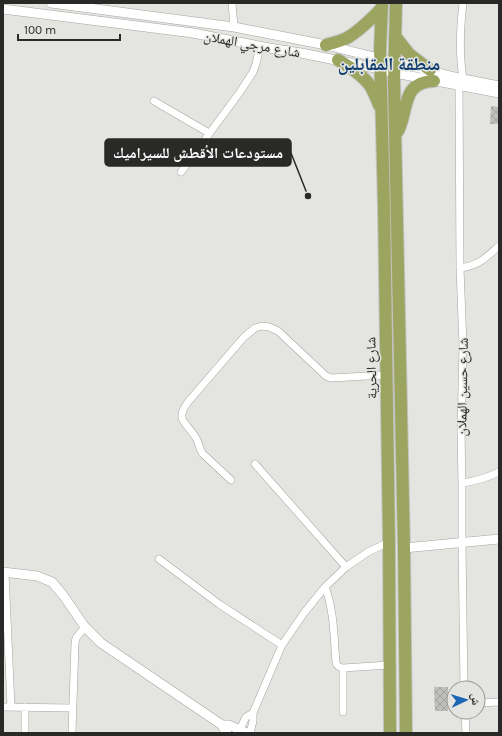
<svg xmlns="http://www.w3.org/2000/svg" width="502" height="736" viewBox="0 0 502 736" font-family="Karla,'Noto Naskh Arabic',sans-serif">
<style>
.building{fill:url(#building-cross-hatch)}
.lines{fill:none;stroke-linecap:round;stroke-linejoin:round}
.street-casing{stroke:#a3a49f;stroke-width:8}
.secondary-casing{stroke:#a3a49f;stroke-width:10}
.highway-casing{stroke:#c3c3c3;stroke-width:14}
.street{stroke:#fff;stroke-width:7}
.secondary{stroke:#fff;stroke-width:9}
.highway{stroke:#9ca55f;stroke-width:12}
.labels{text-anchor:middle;stroke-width:3;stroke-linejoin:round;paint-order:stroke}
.street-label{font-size:14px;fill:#292927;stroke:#e4e5e0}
.district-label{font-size:18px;font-weight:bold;fill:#0f3d70;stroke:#e4e5e0}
.leader{fill:none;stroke:#292927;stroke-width:1.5}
.callout-dot{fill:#292927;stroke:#e4e5e0;stroke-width:1.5}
.callout{fill:#292927;stroke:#292927;stroke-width:1.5}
.callout-label{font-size:15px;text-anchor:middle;font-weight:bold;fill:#fff}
</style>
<defs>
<pattern id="building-cross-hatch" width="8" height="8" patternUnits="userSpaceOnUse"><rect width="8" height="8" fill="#bebfba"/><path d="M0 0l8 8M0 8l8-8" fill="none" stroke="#a3a4a0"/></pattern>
</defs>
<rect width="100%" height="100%" fill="#e4e5e0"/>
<path class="building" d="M491 106 499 107V124H490Z
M434 687H448V711H435Z"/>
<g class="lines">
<g class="street-casing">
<path id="street" d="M232 3 234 27
M463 3C460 28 459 54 463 79
M459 86 460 268 463 345 461 431 462 483V543L464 688
M154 101 209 133
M181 172 240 92 253 72 256 64 260 46
M460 268C480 265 484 259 499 246
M255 464 346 567
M231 480 202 453C199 448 199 442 196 438 187 422 174 421 188 402L244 337 255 328 262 326 269 327 278 331 326 376 331 378 386 375
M462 483C476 481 487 478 499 472
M159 559 219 604 282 645
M5 573 11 707
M325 587C334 609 334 639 336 663 338 667 339 667 343 668
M478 703 499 702
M3 707 72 708
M343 712V668L389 665
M465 712 466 733
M25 733V707
M72 733 75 643 76 638 85 627
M238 733 246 717 253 713
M250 733 253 721V713L282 645 304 613 325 587 346 567 368 552 389 542"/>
</g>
<g class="secondary-casing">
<path id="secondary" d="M51 3 234 27 326 45 463 79 499 86
M3 9 193 33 269 48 301 53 380 69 395 73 499 93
M404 548 499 539
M3 572 37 576 52 582 63 595 85 627 101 643 222 725 225 731 227 733
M222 725H229L247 733"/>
</g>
<g class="highway-casing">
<path id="highway" d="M382 3 380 51 384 207 389 542 390 733
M396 3 394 82 404 548 406 733
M395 36 409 54 430 70
M326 45C333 43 341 41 347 38 361 30 371 19 382 8
M338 60C350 67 363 75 371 87 374 93 377 99 379 105
M398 131C409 109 401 82 434 81"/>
</g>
<use href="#street" class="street"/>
<use href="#secondary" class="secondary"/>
<use href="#highway" class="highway"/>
</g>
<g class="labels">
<g class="street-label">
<text transform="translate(252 44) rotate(10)" y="5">شارع مرجي الهملان</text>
<text transform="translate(371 368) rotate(-91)" y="5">شارع الحرية</text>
<text transform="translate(462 387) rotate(-89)" y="5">شارع حسين الهملان</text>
</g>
<g class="district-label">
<text x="389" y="70">منطقة المقابلين</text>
</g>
</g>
<path class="leader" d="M308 196L291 153"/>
<circle class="callout-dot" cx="308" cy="196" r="4"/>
<rect class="callout" x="105" y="139" width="186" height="27" rx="4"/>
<g class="callout-label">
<text x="198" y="158">مستودعات الأقطش للسيراميك</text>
</g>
<rect width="502" height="736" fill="none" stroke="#292927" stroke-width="8"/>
<g transform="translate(466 700) rotate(86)"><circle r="19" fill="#e4e5e0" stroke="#999a96"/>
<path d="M0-3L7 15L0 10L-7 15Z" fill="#1c66b5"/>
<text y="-6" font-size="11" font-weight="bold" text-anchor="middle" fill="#292927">ش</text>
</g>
<path d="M18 34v6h102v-6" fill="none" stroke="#292927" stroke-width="2"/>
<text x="24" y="34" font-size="12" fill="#292927" stroke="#e4e5e0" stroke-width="3" paint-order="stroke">100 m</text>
</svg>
